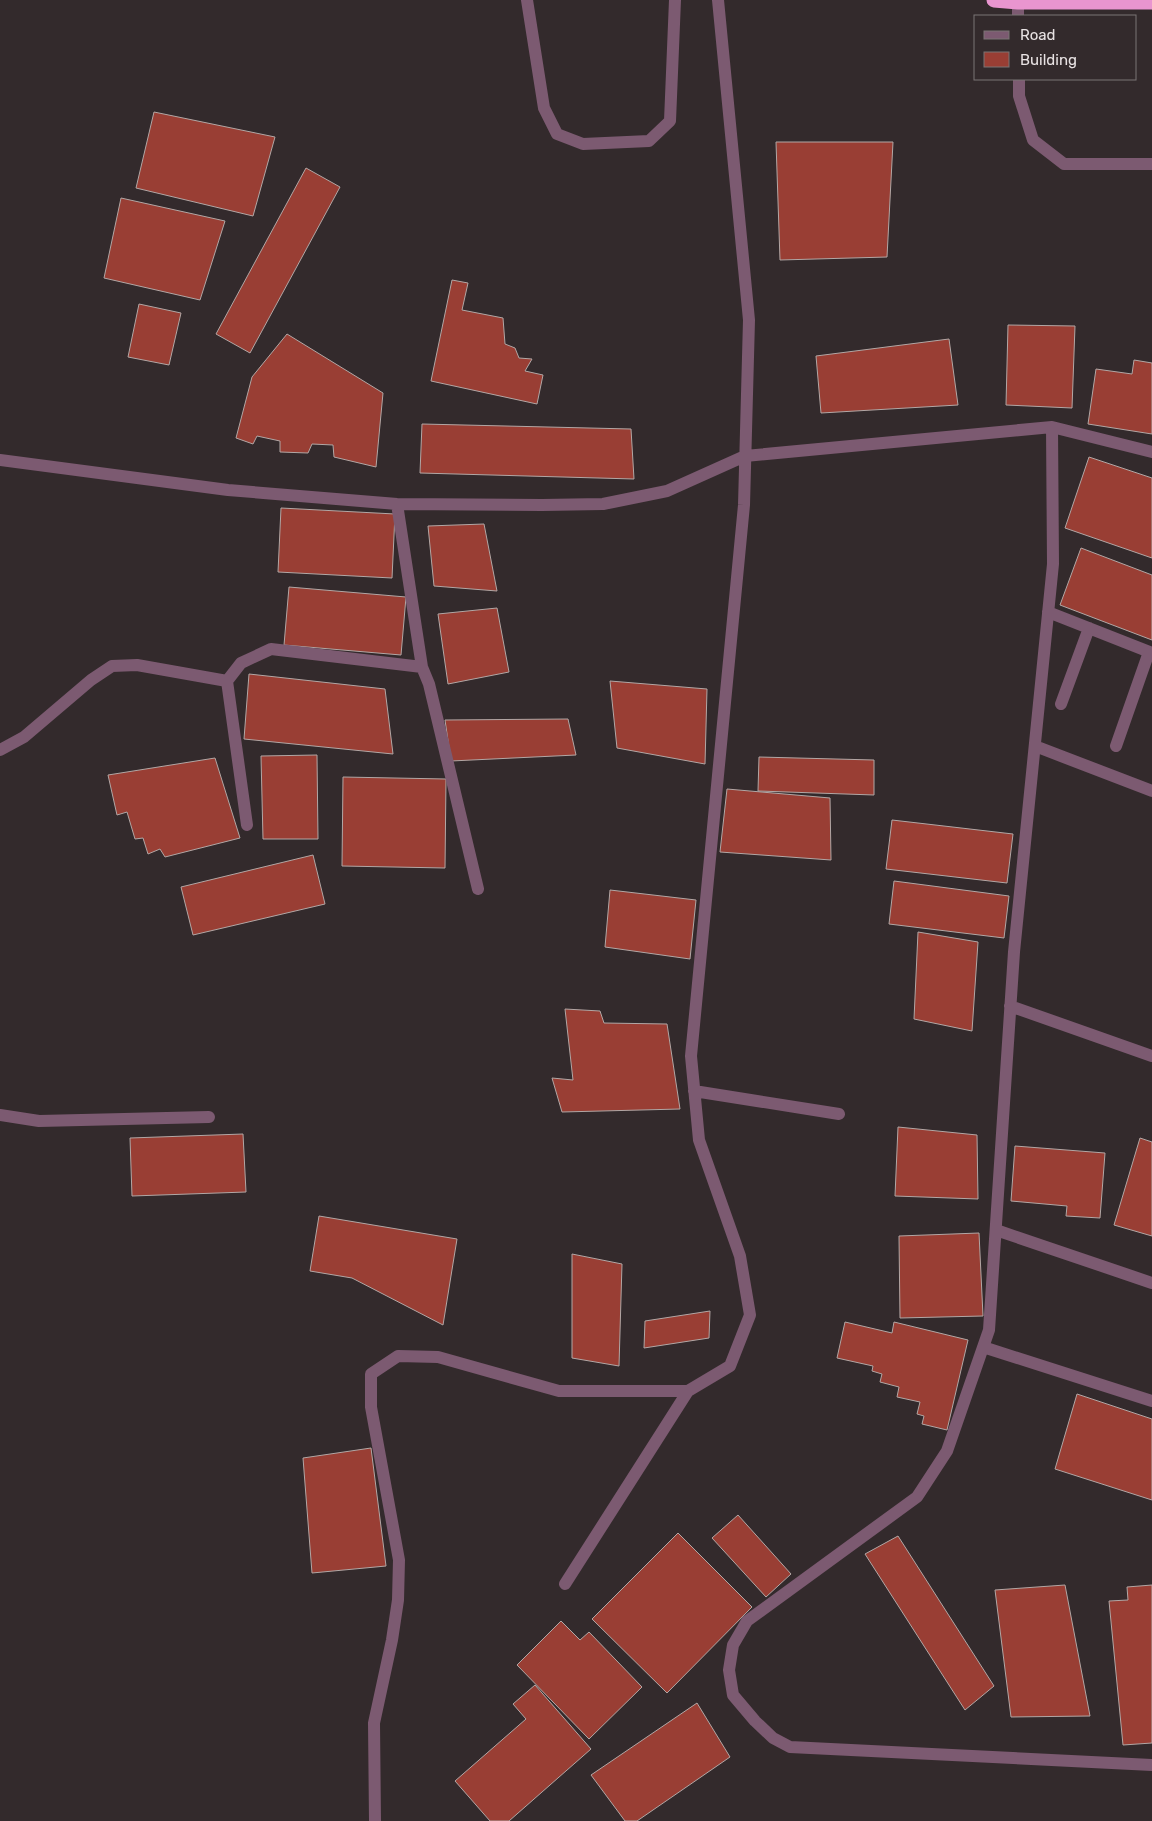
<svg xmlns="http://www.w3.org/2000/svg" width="1152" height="1821" viewBox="0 0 1152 1821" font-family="Rubik,sans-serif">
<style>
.building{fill:#993e34;stroke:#b2a7a5}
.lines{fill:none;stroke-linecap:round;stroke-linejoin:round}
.lane{stroke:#7c5a71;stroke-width:12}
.street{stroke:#7c5a71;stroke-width:12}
.highway{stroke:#e995cf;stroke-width:15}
</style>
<rect width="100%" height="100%" fill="#332a2c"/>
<path class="building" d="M154 112 275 137 253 216 136 188Z
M776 142H893L887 257 780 260Z
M306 168 340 187 250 353 216 334Z
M121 198 225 221 200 300 104 278Z
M452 280 468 283 462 310 503 318 505 344 515 348 519 358 532 359 525 371 543 375 537 404 431 381Z
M139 304 181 313 169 365 128 357Z
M1008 325 1075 326 1072 408 1006 405Z
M287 334 383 393 376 467 334 457 333 445 312 444 308 453 280 452V441L257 436 253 444 236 438 252 377Z
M949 339 958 405 821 413 816 356Z
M1134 360 1152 363V434L1088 424 1096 369 1132 374Z
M422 424 631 429 634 479 420 473Z
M1089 457 1152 478V558L1065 528Z
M281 508 395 514 392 578 278 572Z
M484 524 497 591 434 586 428 526Z
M1081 548 1152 575V640L1060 605Z
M289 587 406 597 401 655 284 645Z
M497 608 509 672 448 684 438 614Z
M249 674 385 689 393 754 244 739Z
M610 681 707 689 705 764 617 748Z
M568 719 576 755 451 761 445 720Z
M317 755 318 839H263L261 756Z
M759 757 874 760V795L758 791Z
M215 758 240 838 165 857 160 849 148 854 143 838 135 839 127 812 117 815 108 775Z
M343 777 446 779 445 868 342 866Z
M727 789 830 798 831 860 720 852Z
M892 820 1013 834 1007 883 886 869Z
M313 855 325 904 193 935 181 887Z
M894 881 1009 896 1004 938 889 924Z
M610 890 696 900 690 959 605 947Z
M918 932 978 942 972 1031 914 1019Z
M565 1009 600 1011 604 1023 667 1024 680 1109 562 1112 552 1078 573 1080Z
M898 1127 977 1135 978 1199 895 1196Z
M243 1134 246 1192 132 1196 130 1138Z
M1140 1138 1152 1142V1236L1114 1225Z
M1015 1146 1105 1153 1100 1218 1066 1216 1067 1206 1011 1201Z
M319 1216 457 1239 443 1325 352 1278 310 1271Z
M979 1233 983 1316 900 1318 899 1236Z
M572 1254 622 1264 619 1366 572 1358Z
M710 1311 709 1338 644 1348 645 1321Z
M845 1322 892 1333 894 1322 968 1340 947 1430 922 1424 924 1416 917 1414 920 1402 897 1397 899 1387 880 1382 882 1374 872 1371 873 1366 837 1358Z
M1077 1394 1152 1419V1500L1055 1469Z
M371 1448 386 1566 312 1573 303 1458Z
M738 1515 791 1574 766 1597 712 1538Z
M678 1533 752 1607 667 1693 592 1619Z
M898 1536 994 1686 965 1710 865 1554Z
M1065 1585 1090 1716 1011 1717 995 1590Z
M1152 1585V1743L1123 1745 1109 1601 1128 1600 1127 1587Z
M561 1621 580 1640 589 1632 642 1687 589 1739 517 1665Z
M535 1685 591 1749 509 1821H490L455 1781 526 1719 513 1704Z
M697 1703 730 1757 637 1821H625L591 1775Z"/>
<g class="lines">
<path class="lane" d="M527 0 544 108 557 134 583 144 649 141 670 121 675 0
M1018 2V16
M1019 79V96L1033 140 1064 164H1152"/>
<path class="street" d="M1052 427 1053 564 1014 952 989 1330 947 1451 917 1497 747 1621 733 1645 729 1670 733 1695 755 1721 773 1738 790 1747 1152 1765
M0 460 228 490 397 504 542 505 603 504 667 491 745 456 1052 427 1152 452
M397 504 422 667 429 684 478 889
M1048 612 1152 653
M1061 704 1089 628
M1035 746 1152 791
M1116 746 1149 652
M0 750 24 737 91 680 112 666 137 665 227 681
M247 825 227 681 241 663 271 649 422 667
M1010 1006 1152 1056
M694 1091 839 1114
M0 1115 39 1121 209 1117
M996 1230 1152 1283
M983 1347 1152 1401
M565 1584 688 1391
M375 1821 374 1723 392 1640 398 1600 399 1560 371 1407V1374L398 1356 438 1357 559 1391H688L730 1366 750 1315 740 1256 699 1140 691 1056 744 505 749 320 718 0"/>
<path class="highway" d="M994 0 1018 2H1152"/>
</g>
<rect x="974" y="15" width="162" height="65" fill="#332a2c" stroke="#7b7475"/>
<rect x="984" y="31" width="25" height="8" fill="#7c5a71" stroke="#7b7475"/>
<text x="1020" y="40" font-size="15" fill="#e8e2e3">Road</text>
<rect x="984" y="52" width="25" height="15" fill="#993e34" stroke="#7b7475"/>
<text x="1020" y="65" font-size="15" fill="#e8e2e3">Building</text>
</svg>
